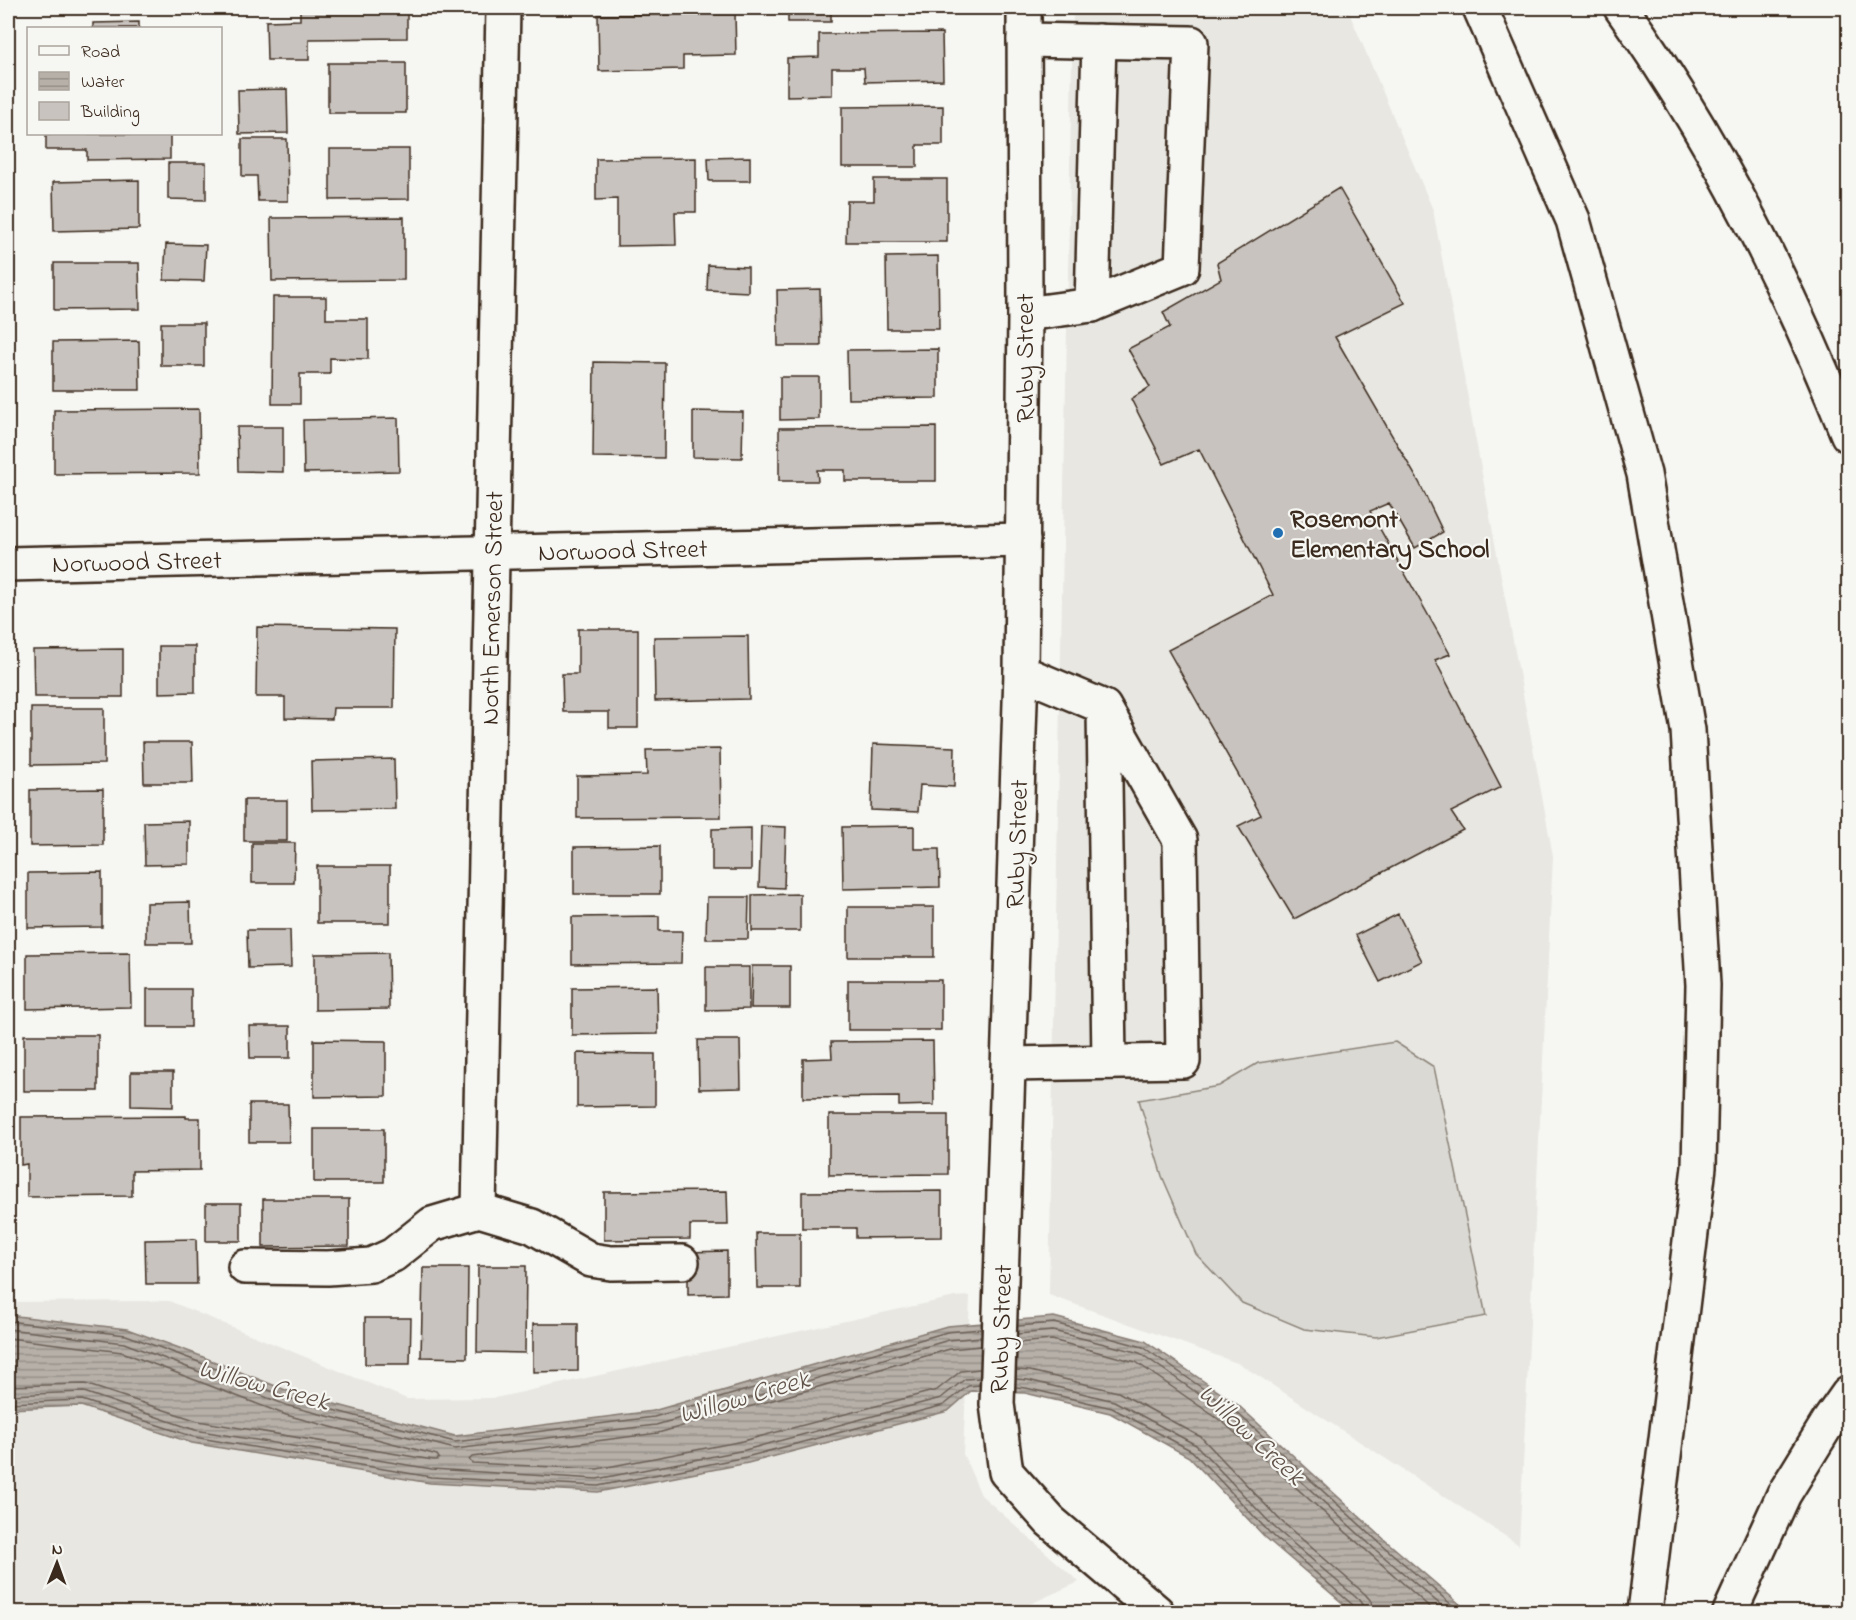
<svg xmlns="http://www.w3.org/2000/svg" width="1856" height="1620" viewBox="0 0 1856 1620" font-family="'Indie Flower',sans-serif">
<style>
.built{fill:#e8e7e2}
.pitch{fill:#dad9d3;stroke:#8a8278;stroke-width:1.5}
.water{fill:url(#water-rules);stroke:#857a71;stroke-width:1.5}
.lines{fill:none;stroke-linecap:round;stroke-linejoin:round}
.shore{stroke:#6c6056;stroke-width:1.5}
.building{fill:#c8c3be;stroke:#3b2a1e;stroke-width:1.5}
.minor-casing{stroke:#3b2a1e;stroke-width:38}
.highway-casing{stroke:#3b2a1e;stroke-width:38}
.minor{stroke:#f6f6f2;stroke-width:33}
.highway{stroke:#f6f6f2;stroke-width:33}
.poi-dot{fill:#1f6fb2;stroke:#f6f6f2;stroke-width:2}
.labels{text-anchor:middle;stroke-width:4.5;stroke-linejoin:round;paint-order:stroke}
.street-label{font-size:26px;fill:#3b2a1e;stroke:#f6f6f2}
.poi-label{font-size:26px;font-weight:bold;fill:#3b2a1e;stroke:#f6f6f2;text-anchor:start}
.water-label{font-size:27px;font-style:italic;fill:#605248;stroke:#f6f6f2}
</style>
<defs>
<pattern id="water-rules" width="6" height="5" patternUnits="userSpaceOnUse" patternTransform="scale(1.5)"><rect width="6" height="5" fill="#b6b0a9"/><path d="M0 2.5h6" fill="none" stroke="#958f89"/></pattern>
</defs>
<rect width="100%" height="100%" fill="#f6f6f2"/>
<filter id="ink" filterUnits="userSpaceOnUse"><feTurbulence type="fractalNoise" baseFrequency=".0167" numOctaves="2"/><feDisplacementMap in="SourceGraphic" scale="12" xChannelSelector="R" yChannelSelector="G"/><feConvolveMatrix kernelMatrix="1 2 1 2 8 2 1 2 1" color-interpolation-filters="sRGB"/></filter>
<g filter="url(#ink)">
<path class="built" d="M1073 8H1347L1433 210 1553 856 1519 1545 1240 1364 1049 1295Z
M970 1296 963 1454 981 1495 1079 1582 1012 1612H8V1302L169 1301 407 1399 495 1398 955 1297Z"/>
<path class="pitch" d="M1395 1042 1434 1067 1486 1316 1376 1337 1304 1329 1242 1303 1196 1254 1162 1176 1139 1100 1219 1086 1258 1063Z"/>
<path class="water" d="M8 1315 127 1329 193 1353 293 1393 455 1436 653 1411 947 1326 1054 1317 1145 1341 1238 1405 1386 1541 1469 1612H1353L1265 1537 1189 1457 1110 1413 1025 1393 971 1391 948 1411 748 1463 598 1492 430 1483 192 1443 81 1406 8 1409Z"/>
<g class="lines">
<path class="shore" d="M8 1321 126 1335 191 1359 291 1399 455 1442 654 1417 947 1332 981 1329
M1018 1326 1054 1323 1143 1347 1234 1410 1382 1545 1460 1612
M8 1329 124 1343 289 1406 455 1449 656 1425 949 1340 981 1337
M1017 1334 1053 1331 1140 1353 1230 1416 1377 1551 1449 1612
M8 1338 122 1352 286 1415 437 1455 439 1458 437 1460H433L198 1421 85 1384 8 1386
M1017 1343 1052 1340 1136 1362 1224 1423 1435 1612
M980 1369 961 1371 937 1390 743 1441 597 1469 472 1463 469 1460 472 1457 658 1433 950 1349 981 1346
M1016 1370 1030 1371 1118 1392 1201 1437 1280 1520 1365 1594 1371 1601 1373 1612
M1016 1379 1028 1380 1114 1401 1196 1445 1274 1527 1359 1600 1363 1606 1364 1612
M1016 1387 1026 1388 1112 1408 1192 1451 1269 1532 1354 1606 1356 1612
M8 1395 84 1392 195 1430 432 1469 597 1479 745 1450 941 1398 965 1379 980 1378
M8 1403 82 1400 194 1437 431 1477 598 1486 746 1457 944 1405 968 1386 980 1385"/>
</g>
<path class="building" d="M52 8H122V10H53Z
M300 8H407V38L309 39V60H267L266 21 300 20Z
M788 8H831V22H788Z
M862 8H945V9H862Z
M735 14 736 55 683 56V69L599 71 598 15Z
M139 22V28H93V23Z
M942 33 943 80 865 82 864 68H832V95L787 96V58L819 57V34Z
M328 63H406V113H328Z
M287 89 288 133 239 134 238 90Z
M943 106V145H917V167H842V107Z
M46 134H170V159L87 160V150H46Z
M242 139H287L288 201H258L257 176H242Z
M330 149H409V199L330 200Z
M750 157V181H709L708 158Z
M696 158V212H675L676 245 617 246V199L596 200V159Z
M168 163H206V200L168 199Z
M874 179H947V242H846L847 201H874Z
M139 180V229L54 231 53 182Z
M1339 188 1405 303 1335 337 1419 482 1443 532 1415 548 1389 503 1370 511 1450 654 1435 660 1501 787 1451 812 1463 830 1294 919 1238 826 1261 815 1168 650 1273 595 1199 449 1164 464 1131 399 1150 387 1128 349 1170 327 1163 312 1221 279 1217 263Z
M404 217V280L272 281 271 218Z
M166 244 206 245 204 281 164 280Z
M938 256 939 329H887L886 257Z
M54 263H139L140 309 54 310Z
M708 265 748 267V292L707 290Z
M820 289 821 346H778L777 290Z
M273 297H326V319H368V359L330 358V374H300V404H272Z
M161 323H204V366H161Z
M139 341 140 390H53V342Z
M938 349V398L848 399 847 350Z
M594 362 665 363 664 458 593 457Z
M780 377H819V419L780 420Z
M199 409 200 473 54 474V410Z
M693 411 743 412 742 458 693 457Z
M398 418 399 471 304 473 303 420Z
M237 427H283V472L238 471Z
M936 427V481H845V470H817L818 481H779V428Z
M257 627 395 629 394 708H333L332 719 285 718V697H256Z
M578 629H638V728H609V712H563L562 674H578Z
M748 636 749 699 655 701 654 637Z
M159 646H195V692L159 693Z
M123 649V697H34L33 650Z
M31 708H104V764L31 765Z
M143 742H192L193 783H144Z
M873 744 955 747 954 787 920 785 918 812 871 810Z
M720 749 721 817 577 818V776L647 775 646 750Z
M394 759 395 809 312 810 311 761Z
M103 789V845L30 846V790Z
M244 800H287V841H244Z
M189 821V864L145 865 144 822Z
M761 826 786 827 784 888 759 887Z
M914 826V849H939L940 887 843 889 842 827Z
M751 828V870H712V829Z
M252 843H295L294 883H252Z
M660 846V894H574V847Z
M317 866H390V923H317Z
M102 872V927L28 928V873Z
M800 894V931H752V895Z
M707 897H749L748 939H706Z
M190 902 191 943H146V903Z
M848 907H934V957H848Z
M1398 914 1422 961 1380 982 1356 935Z
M659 916V931H682L681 963 572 964V917Z
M247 930H290L291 967 248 968Z
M130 953 131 1007 27 1009V954Z
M388 953 389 1009 315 1010V954Z
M752 966H790V1008H751Z
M706 967H749V1009L706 1010Z
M848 980H941V1030H848Z
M657 987 658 1034 572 1035V988Z
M147 989H191V1027H147Z
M249 1026H290V1058H250Z
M24 1035H98V1091H24Z
M314 1040 386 1041V1096L314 1097Z
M698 1040H740L741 1088 699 1089Z
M933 1041 934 1105 899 1106V1097L803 1098V1059L832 1058 831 1042Z
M577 1053 655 1054V1106L577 1107Z
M131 1072H173V1107L131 1106Z
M249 1104H288L289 1142H249Z
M829 1115H948V1174L829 1175Z
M186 1116V1118H200V1170L132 1171V1196L27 1197V1164L21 1165V1117Z
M314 1129H384V1182H314Z
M727 1191 728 1225H690V1239L604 1240V1192Z
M942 1191V1237L856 1238V1228H802V1192Z
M263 1199H349V1246L263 1247Z
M206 1203H241V1241H206Z
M756 1233H800V1288H757Z
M196 1239 197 1284H146L145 1240Z
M727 1251V1294L688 1295V1252Z
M478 1266H526L525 1353 477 1352Z
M423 1268H468L467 1358 421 1357Z
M365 1318H411L410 1364H365Z
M533 1324H578V1371L533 1372Z"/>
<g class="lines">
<g class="minor-casing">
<g id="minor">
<path d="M1024 8 1025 314 1021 672 997 1404 1006 1472 1050 1521 1157 1612"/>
<path d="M1024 40 1191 43 1182 268 1092 305 1025 314"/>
<path d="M1092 305 1099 41"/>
<path id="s1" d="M8 564 1023 540"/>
<path d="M1104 710 1109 1062"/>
<path d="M1009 1064 1183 1061 1180 840 1104 707 1021 672"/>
<path id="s2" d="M479 1210 503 8"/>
<path d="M245 1267 328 1268 371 1265 393 1255 432 1224 479 1210 532 1226 591 1260 611 1263 682 1262"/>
</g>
</g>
<g class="highway-casing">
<path id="highway" d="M1480 8 1573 220 1644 474 1688 730 1703 985 1699 1167 1645 1612
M1621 8C1715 139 1788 286 1848 435
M1730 1612 1784 1494 1829 1421 1848 1394"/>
</g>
<use href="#minor" class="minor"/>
<use href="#highway" class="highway"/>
</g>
</g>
<circle class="poi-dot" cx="1278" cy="533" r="6"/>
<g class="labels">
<g class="street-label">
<text transform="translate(1024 358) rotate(-90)" y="9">Ruby Street</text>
<text dy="9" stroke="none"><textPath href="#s1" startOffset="615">Norwood Street</textPath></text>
<text dy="9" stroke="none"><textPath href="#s1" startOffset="129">Norwood Street</textPath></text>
<text dy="9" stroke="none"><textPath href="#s2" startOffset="602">North Emerson Street</textPath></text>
<text transform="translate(1016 844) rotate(-88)" y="9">Ruby Street</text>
<text transform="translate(1000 1329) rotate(-88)" y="9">Ruby Street</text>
</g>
<g class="poi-label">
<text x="1290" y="527">Rosemont<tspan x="1290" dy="30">Elementary School</tspan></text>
</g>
<g class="water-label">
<text transform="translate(264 1384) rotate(15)" y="9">Willow Creek</text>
<text transform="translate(744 1396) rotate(-16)" y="9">Willow Creek</text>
<text transform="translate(1252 1434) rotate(43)" y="9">Willow Creek</text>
</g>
</g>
<rect width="1856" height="1620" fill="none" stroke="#f6f6f2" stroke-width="30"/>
<rect x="15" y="15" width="1826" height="1590" fill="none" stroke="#3b2a1e" stroke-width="2" filter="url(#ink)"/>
<rect x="27" y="27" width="195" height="108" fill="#f6f6f2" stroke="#aba49d" stroke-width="1.5"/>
<rect x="39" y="46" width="30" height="9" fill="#f6f6f2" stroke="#aba49d" stroke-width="1.5"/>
<text x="81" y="57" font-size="18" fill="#3b2a1e">Road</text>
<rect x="39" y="72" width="30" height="18" fill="url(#water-rules)" stroke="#aba49d" stroke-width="1.5"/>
<text x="81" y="87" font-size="18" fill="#3b2a1e">Water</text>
<rect x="39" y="102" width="30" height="18" fill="#c8c3be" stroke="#aba49d" stroke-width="1.5"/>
<text x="81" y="117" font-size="18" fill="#3b2a1e">Building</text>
<g transform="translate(57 1563) rotate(1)" stroke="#f6f6f2" stroke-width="4.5" paint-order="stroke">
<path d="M0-4.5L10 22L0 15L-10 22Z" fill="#3b2a1e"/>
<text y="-9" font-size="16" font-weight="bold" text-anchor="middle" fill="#3b2a1e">N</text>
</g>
</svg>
